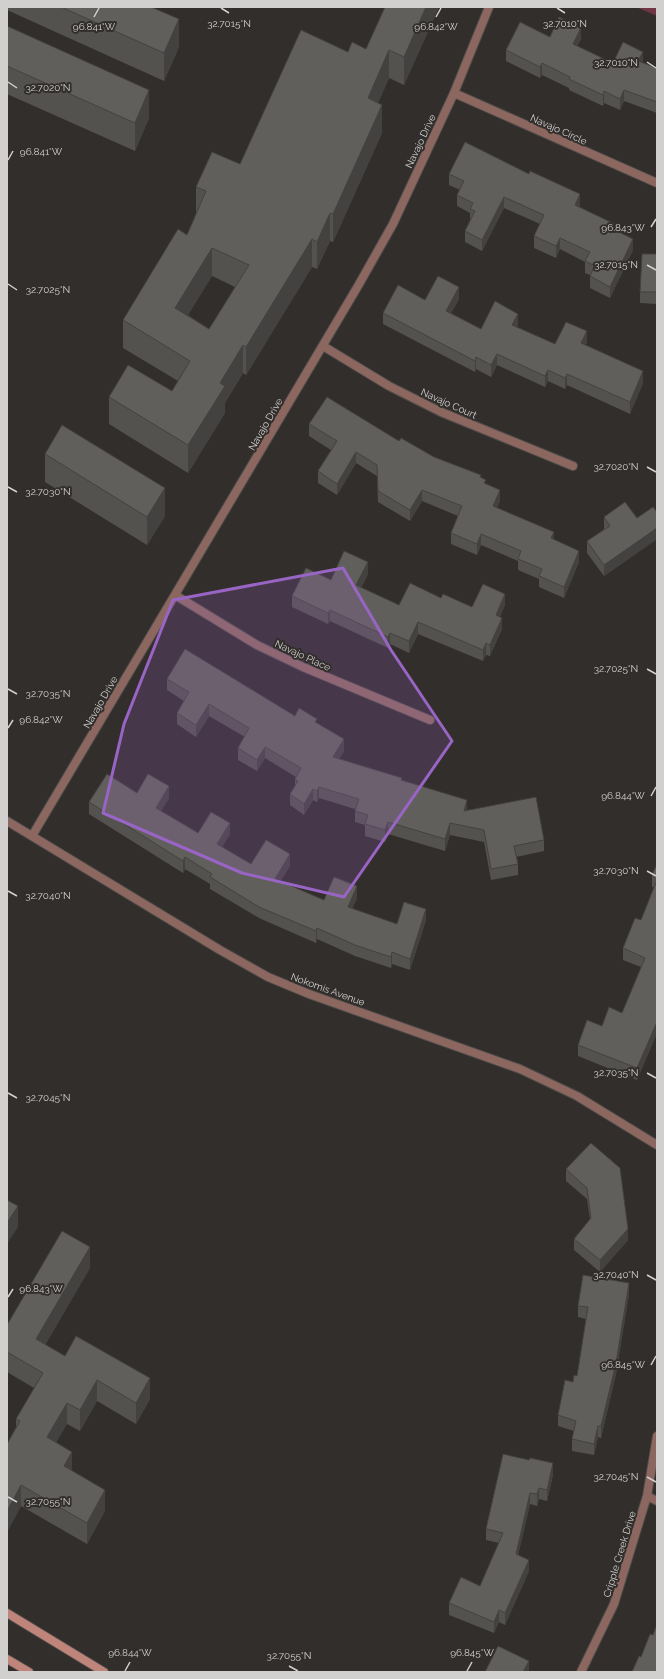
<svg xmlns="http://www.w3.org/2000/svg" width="664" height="1679" viewBox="0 0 664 1679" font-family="Raleway,sans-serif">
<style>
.green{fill:#713646}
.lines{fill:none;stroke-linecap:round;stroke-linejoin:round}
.minor-casing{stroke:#4e4b49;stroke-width:10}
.secondary-casing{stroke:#4e4b49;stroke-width:10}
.minor{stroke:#8c6760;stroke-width:8}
.secondary{stroke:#c0857a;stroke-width:8}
.wall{fill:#53524e;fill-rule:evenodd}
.shaded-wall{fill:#444240}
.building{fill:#615f5b;stroke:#444240;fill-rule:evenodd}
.marked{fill:#9965c5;fill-opacity:0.2;stroke:#9965c5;stroke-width:3;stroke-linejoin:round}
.ticks{fill:none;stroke:#d2d0cf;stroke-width:1.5}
.labels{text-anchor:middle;stroke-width:4;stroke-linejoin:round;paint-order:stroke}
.street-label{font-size:10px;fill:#d2d0cf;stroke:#312e2c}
.ticks-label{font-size:10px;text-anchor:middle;fill:#d2d0cf;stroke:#312e2c;stroke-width:4;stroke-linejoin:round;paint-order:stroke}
</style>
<rect width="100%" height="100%" fill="#312e2c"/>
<path class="green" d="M636 7H657V16Z"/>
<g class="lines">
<g class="minor-casing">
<path id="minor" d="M454 93 657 183
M323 346 389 386 441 412 573 466
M175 595 257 645 303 667 430 720
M7 821 220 950 268 977 309 994 520 1069 577 1096 657 1145
M32 836 358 286 393 224 454 93 489 7
M647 1496 657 1501
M581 1672 614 1604 647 1496 657 1436"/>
</g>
<g class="secondary-casing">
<path id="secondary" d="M7 1613 104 1672
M7 1659 29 1672"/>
</g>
<use href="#minor" class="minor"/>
<use href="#secondary" class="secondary"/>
</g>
<path class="wall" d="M7 7H151L179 47 164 81 7 10Z
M385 7H439L404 85 389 78 378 103 382 133 333 242 330 241 317 269 312 267 246 375 243 373 225 403V413L188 473 109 424V397L172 391 178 381 123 348V320L187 235 196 214V187L240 164 348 52 366 49ZM212 276 235 287 209 329 188 315Z
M7 26 149 118 135 151 7 94Z
M550 37 581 39 577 46 613 63H643L657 68V113L624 101 620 110 604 103 603 106 569 90V88L542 75 540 78 506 61V50Z
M449 174 580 205 579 207 619 232 633 250 610 298 590 288V275L585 273V262L560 249 556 258 534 248V236L540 224 504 208 482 251 465 242V231L470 220V213L457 206V195L460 190 449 185Z
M657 254V304L640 303V292Z
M459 299 451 313 481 329 518 325 517 327 555 344 587 342 585 345 643 383 630 414 567 385 565 389 548 381 545 387 497 365 491 377 476 369 475 372 383 324V313L425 300Z
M309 424 399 441 481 478 500 501 497 508 554 540 579 562 564 598 539 587V579L518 570V561L481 545 477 555 451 544V533L458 516 422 501 410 521 378 502 377 476 356 463 337 495 318 483V471L331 450 309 436Z
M45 454 165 516 147 545 45 482Z
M657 512V539L604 576 587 553V541L604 529V517L637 518Z
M368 574 361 588 399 605 441 598 472 607 505 605 500 617 502 629 490 656 486 655 483 661 418 634 409 653 390 644 388 648 330 621 328 624 292 607V596L331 580Z
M167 679 317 723 344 751 339 759 402 781 467 810 544 840V851L516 857 518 864V875L491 880 484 842 450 835 445 851 388 834 385 842 365 836V825L355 822V809L319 798 317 802 313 800 304 815 290 805V794L295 787V779L296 777 265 758 257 771 238 760V748L245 737 209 716 196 737 177 724V713L184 701 167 690Z
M137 793 169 798 161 811 198 833 230 834 222 847 251 864 290 866 280 881 324 900 357 898 352 909 397 924 426 920 410 970 392 964 391 968 355 956 317 939 316 943 259 918 210 889V884L185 869 183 873 89 814V802Z
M657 864V1033L637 1080 578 1056V1045L602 1026 622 1013 641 967 623 960V948L641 920 654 887H652V875Z
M591 1143 628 1240 600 1272 574 1250V1239L590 1219 587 1199 566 1181V1169Z
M90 1268 45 1345 65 1356 150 1399 136 1424 97 1401 80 1431 67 1424 56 1442 72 1471 105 1511 87 1544 21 1506 7 1532V1444L16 1427V1419L34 1388 7 1372V1325Z
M629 1294 616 1374 601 1438 598 1437 594 1455 572 1451V1439L574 1431 558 1426V1415L573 1382 577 1376 586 1319 578 1317V1306Z
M553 1475 547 1501 539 1499 537 1506 530 1504 518 1555 529 1571 505 1625 499 1622 494 1633 449 1615V1603L480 1586 499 1543 486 1540V1529Z"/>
<path class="shaded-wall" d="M426 7H439L404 85V57Z
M179 19V47L164 81V53Z
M581 28V39L573 55V44Z
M389 50V78L368 126V98Z
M643 52V63L638 61Z
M542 63V75L540 78V67Z
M149 90V118L135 151V123Z
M624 90V101L620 110V99Z
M604 91V103L603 106V95Z
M382 105V133L333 242V214Z
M580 194V205L575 216V205Z
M504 197V208L482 251V240Z
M330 213V241L317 269V242Z
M560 238V249L556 258V246Z
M312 239V267L246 375V347Z
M633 239V250L610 298V287Z
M212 248V276L175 336V308Z
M459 287V299L446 322V311Z
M518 314V325L512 336V325Z
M587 331V342L581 354V343Z
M243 345V373L225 403V413L188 473V445L220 383Z
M497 354V365L491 377V365Z
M476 357V369L475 372V361Z
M548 370V381L545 387V376Z
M643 371V383L630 414V402Z
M567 374V385L565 389V378Z
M356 452V463L337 495V484Z
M165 488V516L147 545V517Z
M422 490V501L410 521V510Z
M500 490V501L493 517V506Z
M657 528V539L604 576V565Z
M554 532V543L551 538Z
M481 534V545L477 555V544Z
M579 551V562L564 598V587Z
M368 562V574L356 597V585Z
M505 594V605L496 627V615Z
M330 610V621L328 624V613Z
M502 618V629L490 656V645Z
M418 622V634L409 653V641Z
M390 633V644L388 648V637Z
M486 643V655L483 661V650Z
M209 704V716L196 737V725Z
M344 739V751L333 768V757Z
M265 747V758L257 771V760Z
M169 786V798L156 819V808Z
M319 787V798L317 802V791Z
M313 789V800L304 815V804Z
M467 800V811H464Z
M388 822V834L385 842V830Z
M230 823V834L217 855V844Z
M450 823V835L445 851V839Z
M290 854V866L275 890V879Z
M185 857V869L183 873V861Z
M357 886V898L348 918V907Z
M426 909V920L410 970V959Z
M317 928V939L316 943V931Z
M392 952V964L391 968V957Z
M657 1022V1033L637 1080V1068Z
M18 1206V1227L7 1244V1223Z
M628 1229V1240L600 1272V1260Z
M90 1247V1268L36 1360V1339Z
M629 1283V1294L616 1374 601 1438V1426Z
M150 1378V1399L136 1424V1403Z
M97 1380V1401L80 1431V1410Z
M67 1403V1424L47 1458V1437Z
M598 1426V1437L594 1455V1444Z
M72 1452V1472L64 1466Z
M553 1463V1475L547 1501V1490Z
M21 1485V1506L7 1532V1511Z
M539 1488V1499L537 1506V1494Z
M105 1490V1511L87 1544V1523Z
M530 1493V1504L516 1565V1554Z
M529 1560V1571L505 1625V1613Z
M499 1610V1622L494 1633V1622Z
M529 1661V1672H523Z"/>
<path class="building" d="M61 7H151L179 19 164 53Z
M385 7H426L404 57 389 50 368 98 382 105 333 214 330 213 317 242 312 239 246 347 243 345 220 383 225 386 188 445 109 397 128 365 172 391 190 361 123 320 178 229 187 235 206 191 196 187 212 152 240 164 301 30 348 52 352 42 366 49ZM212 248 249 265 209 329 175 308Z
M559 17 581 28 573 44 613 63 623 42 643 52 638 61 657 68V102L624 90 620 99 604 91 603 95 569 79 570 77 542 63 540 67 506 50 520 22 550 37Z
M7 26 149 90 135 123 7 66Z
M465 142 529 174 530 171 580 194 575 205 619 226 617 231 633 239 610 287 590 276 595 266 585 261 590 252 560 238 556 246 534 236 544 215 504 197 482 240 465 231 475 211 470 209 473 203 457 195 464 181 449 174Z
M642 254H657V292H640Z
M438 276 459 287 446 311 481 329 495 301 518 314 512 325 555 344 566 322 587 331 581 343 643 371 630 402 567 374 565 378 548 370 545 376 497 354 491 365 476 357 475 361 383 313 398 285 425 300Z
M327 397 399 441 401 438 434 457 481 475 480 477 486 480 484 483 500 490 493 506 554 532 551 538 579 551 564 587 539 576 542 569 518 559 521 551 481 534 477 544 451 533 462 506 422 490 410 510 378 491 377 465 356 452 337 484 318 471 337 441 309 424Z
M62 425 165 488 147 517 45 454Z
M625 502 637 518 653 507 657 512V528L604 565 587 541 610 526 604 517Z
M344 551 368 562 356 585 399 605 410 583 441 598 443 594 472 607 483 584 505 594 496 615 502 618 490 645 486 643 483 650 418 622 409 641 390 633 388 637 330 610 328 613 292 596 306 568 331 580Z
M185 649 295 716 299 708 317 719 315 722 344 739 333 757 402 778 401 780 467 800 464 811 536 797 544 840 514 846 518 864 491 869 484 830 450 823 445 839 388 822 385 830 365 824 368 815 355 811 359 799 319 787 317 791 313 789 304 804 290 794 298 781 295 779 301 768 265 747 257 760 238 748 249 728 209 704 196 725 177 713 189 692 167 679Z
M107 774 137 793 148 774 169 786 156 808 198 833 211 812 230 823 217 844 251 864 266 840 290 854 275 879 324 900 334 877 357 886 348 907 397 924 404 902 426 909 410 959 392 952 391 957 355 945 317 928 316 931 259 907 210 877 212 874 185 857 183 861 89 802Z
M657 864V877L652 875Z
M657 880V1022L637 1068 578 1045 587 1020 602 1026 609 1007 622 1013 645 958 623 948 635 918 641 920Z
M591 1143 620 1168 628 1229 600 1260 574 1239 591 1218 587 1188 566 1169Z
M7 1200 18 1206 7 1223Z
M62 1231 90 1247 36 1339 65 1356 76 1336 150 1378 136 1403 97 1380 80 1410 67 1403 47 1437 72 1452 64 1466 105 1490 87 1523 21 1485 7 1511V1444L20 1421 16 1419 43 1373 7 1352V1325Z
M583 1275 629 1283 616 1363 601 1426H598L594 1444 572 1439 576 1421 558 1415 565 1380 573 1382 574 1375 577 1376 588 1307 578 1306Z
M503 1454 529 1460 530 1458 553 1463 547 1490 539 1488 537 1494 530 1493 516 1554 529 1560 505 1613 499 1610 494 1622 449 1603 461 1577 480 1586 503 1533 486 1529Z
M657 1624V1672H632L639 1656 641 1657 650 1634 653 1635Z
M498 1646 529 1661 523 1672H485Z"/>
<path class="marked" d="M343 568 391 650 452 741 344 897 242 873 103 813 124 724 173 600Z"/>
<path class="ticks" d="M221 8 229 13M557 8 565 13M94 17 99 8M436 17 441 8M647 62 656 68M8 82 17 88M8 160 13 151M651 227 656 219M647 265 656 270M8 284 17 290M647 467 656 472M8 487 17 492M647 669 656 674M8 689 17 694M8 728 13 720M651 796 656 787M647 871 656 876M8 891 17 896M647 1073 656 1078M8 1093 17 1098M647 1275 656 1280M8 1297 13 1289M651 1365 656 1356M647 1477 656 1482M8 1497 17 1502M289 1666 298 1671M125 1671 130 1662M467 1671 472 1662"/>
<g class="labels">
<g class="street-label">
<text transform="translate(559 129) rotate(24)" y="4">Navajo Circle</text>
<text transform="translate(420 141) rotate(-65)" y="4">Navajo Drive</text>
<text transform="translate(449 403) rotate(24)" y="4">Navajo Court</text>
<text transform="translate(265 424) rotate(-60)" y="4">Navajo Drive</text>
<text transform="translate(303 655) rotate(25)" y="4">Navajo Place</text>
<text transform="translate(100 702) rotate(-60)" y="4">Navajo Drive</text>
<text transform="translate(328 989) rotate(20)" y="4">Nokomis Avenue</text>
<text transform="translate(619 1554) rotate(-73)" y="4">Cripple Creek Drive</text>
</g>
</g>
<g class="ticks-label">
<text x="565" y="27">32.7010°N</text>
<text x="229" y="27">32.7015°N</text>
<text x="94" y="30">96.841°W</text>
<text x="436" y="30">96.842°W</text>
<text x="616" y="66">32.7010°N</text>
<text x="48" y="91">32.7020°N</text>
<text x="41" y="155">96.841°W</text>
<text x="623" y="231">96.843°W</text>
<text x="616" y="268">32.7015°N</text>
<text x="48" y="293">32.7025°N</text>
<text x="616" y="470">32.7020°N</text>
<text x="48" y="495">32.7030°N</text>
<text x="616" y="672">32.7025°N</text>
<text x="48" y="697">32.7035°N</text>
<text x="41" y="723">96.842°W</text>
<text x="623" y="799">96.844°W</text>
<text x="616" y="874">32.7030°N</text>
<text x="48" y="899">32.7040°N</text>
<text x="616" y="1076">32.7035°N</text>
<text x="48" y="1101">32.7045°N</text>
<text x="616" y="1278">32.7040°N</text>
<text x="41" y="1292">96.843°W</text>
<text x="623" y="1368">96.845°W</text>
<text x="616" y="1480">32.7045°N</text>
<text x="48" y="1505">32.7055°N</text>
<text x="130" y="1656">96.844°W</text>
<text x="472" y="1656">96.845°W</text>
<text x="289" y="1659">32.7055°N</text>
</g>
<rect width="664" height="1679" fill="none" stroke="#d2d0cf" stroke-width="16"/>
</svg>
